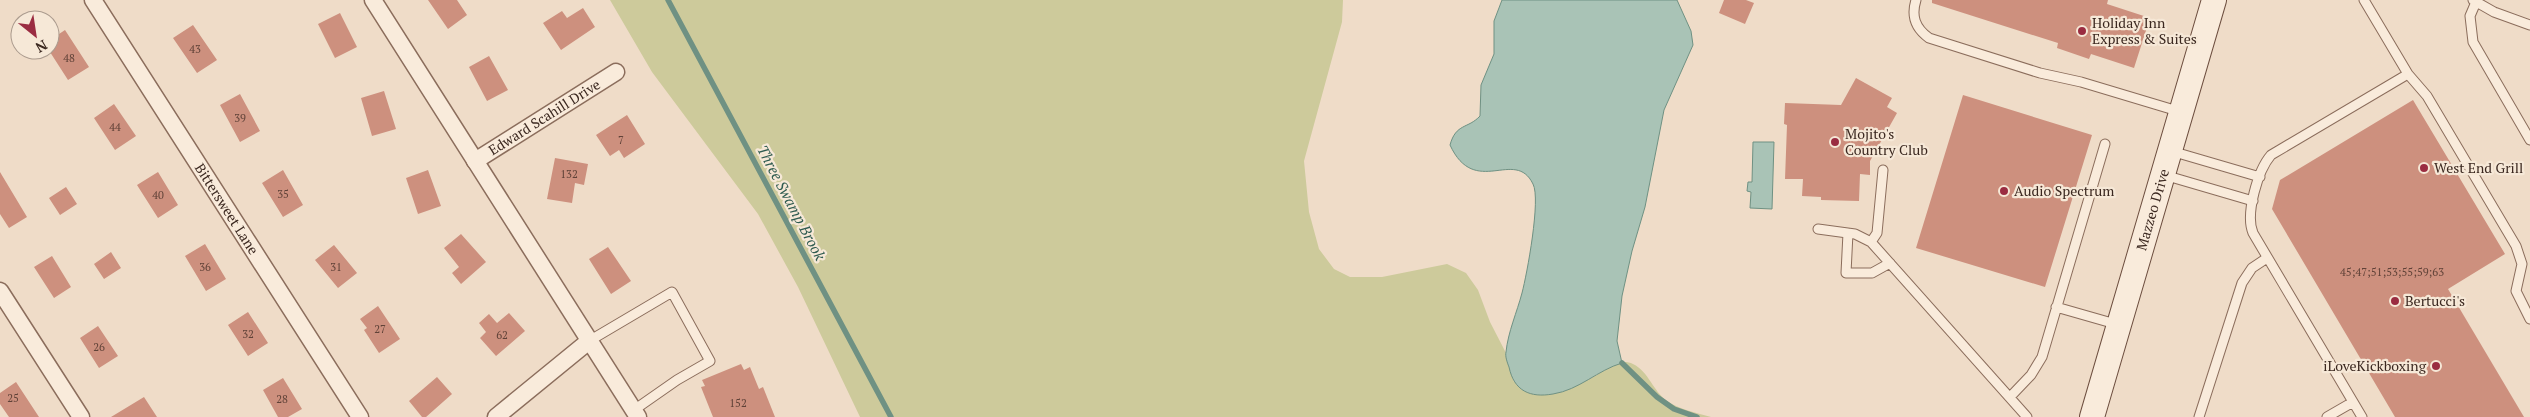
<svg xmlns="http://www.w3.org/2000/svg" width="2530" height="417" viewBox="0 0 2530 417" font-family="'PT Serif',serif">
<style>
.green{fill:#cdca9b}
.water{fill:#a9c3b6;stroke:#6f9183}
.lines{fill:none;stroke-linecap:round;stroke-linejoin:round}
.stream{stroke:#6f9183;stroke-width:5.5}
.building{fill:#cd907e}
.service-casing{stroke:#8b6d5c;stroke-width:11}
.minor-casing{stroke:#8b6d5c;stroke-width:19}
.secondary-casing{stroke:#6d4e3f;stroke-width:26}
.service{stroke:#f9ebdb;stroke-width:9}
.minor{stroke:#f9ebdb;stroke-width:16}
.secondary{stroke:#f9ebdb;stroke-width:24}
.poi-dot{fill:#9a2c41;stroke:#f6e8d7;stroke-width:2}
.labels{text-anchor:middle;stroke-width:4.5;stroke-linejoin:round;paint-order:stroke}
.number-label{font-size:11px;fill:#604238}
.poi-label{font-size:14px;fill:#3b2820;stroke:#f6e8d7;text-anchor:start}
.street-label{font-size:14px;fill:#3b2820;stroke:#f6e8d7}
.water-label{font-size:15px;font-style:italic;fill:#2f5b50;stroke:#f6e8d7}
</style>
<rect width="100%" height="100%" fill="#efdcc8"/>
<path class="green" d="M610 0H1343L1342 22 1304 161 1309 212 1319 249 1334 269 1350 277H1382L1447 264 1466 273 1478 290 1490 322 1506 353 1514 382C1527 382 1579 384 1587 380 1601 375 1616 356 1633 364 1649 372 1653 391 1667 401 1678 409 1697 413 1711 417H860L798 287 758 214 652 72Z"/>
<path class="water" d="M1502 0H1677L1691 31 1693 45 1664 110 1645 207 1632 251 1622 296 1617 341 1622 363C1598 370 1579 390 1553 394 1530 398 1514 391 1509 367 1507 362 1505 356 1506 352 1508 332 1517 312 1522 293 1527 274 1541 199 1533 184 1515 147 1475 199 1450 145 1456 123 1468 129 1480 116L1481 85 1494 54V21Z
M1753 142H1774L1772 209 1750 208 1751 192 1747 191 1748 182H1752Z"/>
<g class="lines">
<path class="stream" d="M668 0 891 417
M1622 363 1657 397 1674 409 1697 417"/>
</g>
<path class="building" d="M428 0H457L467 15 448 29Z
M1724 0H1746L1754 3 1745 24 1719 13Z
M1932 0H2108L2107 4 2150 18 2134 68 2091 54 2089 59 2057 48 2058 43 1932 3Z
M583 8 595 27 561 50 543 23 562 11 567 18Z
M340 13 357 47 335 58 318 24Z
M193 25 217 60 197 73 173 38Z
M65 30 89 67 68 80 50 52V40Z
M489 56 508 90 487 101 469 67Z
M1856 78 1892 98 1887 107 1897 113 1870 161V175L1860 174 1859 201 1821 200V197L1802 196 1803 179H1785L1787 125 1784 124 1785 103 1841 105Z
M384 91 396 129 372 136 361 98Z
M240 94 260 131 240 142 220 105Z
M1963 95 2092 135 2045 287 1916 248Z
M2413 100 2505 254 2448 289 2524 417H2395L2272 209 2280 180Z
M114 104 136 136 115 150 94 118Z
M627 115 645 144 624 158 619 150 610 156 596 135Z
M555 158 588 164 584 185 575 183 572 203 547 199Z
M283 170 303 205 283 217 262 183Z
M428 170 441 206 418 214 406 178Z
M0 172 27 217 9 228 0 214Z
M158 172 178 205 158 218 137 185Z
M66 187 77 204 60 215 49 198Z
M461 234 486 262 461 284 452 273 459 267 444 248Z
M205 244 226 279 206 291 185 256Z
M334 245 357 273 338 288 315 260Z
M608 247 631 281 611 294 589 259Z
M111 252 121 268 104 279 94 264Z
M52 256 71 287 54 298 34 267Z
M378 306 400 339 379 353 364 330 367 328 360 319Z
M248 312 268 343 248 356 228 325Z
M509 313 525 331 496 356 480 338 486 332 479 323 489 314 497 323Z
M98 326 118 356 99 368 80 338Z
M741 364 744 370 750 367 759 389 763 387 775 417H713L701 387 705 386 702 380Z
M437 377 452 394 426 417H422L409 401Z
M283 378 302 409 288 417H278L263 390Z
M16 382 39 417H9L0 404V393Z
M144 397 157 417H111Z"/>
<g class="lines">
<g class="service-casing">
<path id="service" d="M1916 0C1911 16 1915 28 1929 38L2040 73 2081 82 2181 112
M2364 0 2408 74 2427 96 2516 246 2522 264 2516 291 2530 319
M2473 0 2494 12 2530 25
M2476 2 2470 16 2473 42 2530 140
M2171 151 2260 177
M2164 175 2253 201
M1818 229 1855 234 1871 242 2027 417
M1848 233 1846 273H1872L1890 263
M1871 242 1877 233 1883 170
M2056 307 2119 325
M589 341 672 292 710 361 677 380 634 410
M2010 397 2031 375 2042 357 2105 144
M2199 417 2242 283 2252 268 2267 258
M2327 417 2353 402
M2362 417 2253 233C2245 214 2258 170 2271 155L2408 74"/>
</g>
<g class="minor-casing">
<g id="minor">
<path id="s1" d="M93 0 360 417"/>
<path d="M373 0 638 417"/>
<path id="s2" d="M475 161 616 72"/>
<path d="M0 291 81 417"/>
<path d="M496 417 589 341"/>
</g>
</g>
<g class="secondary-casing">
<g id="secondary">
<path id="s3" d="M2092 417 2214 0"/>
</g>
</g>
<use href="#service" class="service"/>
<use href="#minor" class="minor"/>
<use href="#secondary" class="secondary"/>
</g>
<g class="poi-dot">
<circle cx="2082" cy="31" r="5"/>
<circle cx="1835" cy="142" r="5"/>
<circle cx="2424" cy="168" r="5"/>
<circle cx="2004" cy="191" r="5"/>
<circle cx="2395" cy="301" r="5"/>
<circle cx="2436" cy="366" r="5"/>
</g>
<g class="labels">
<g class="number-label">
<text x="195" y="53">43</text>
<text x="69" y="62">48</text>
<text x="240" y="122">39</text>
<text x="115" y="131">44</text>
<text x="621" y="144">7</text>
<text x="569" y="178">132</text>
<text x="283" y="198">35</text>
<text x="158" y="199">40</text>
<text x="205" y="271">36</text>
<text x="336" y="271">31</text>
<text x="2392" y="276">45;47;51;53;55;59;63</text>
<text x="380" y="333">27</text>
<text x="248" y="338">32</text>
<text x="502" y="339">62</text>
<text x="99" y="351">26</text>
<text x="13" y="402">25</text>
<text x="282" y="403">28</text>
<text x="738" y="407">152</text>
</g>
<g class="poi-label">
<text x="2092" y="28">Holiday Inn<tspan x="2092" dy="16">Express &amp; Suites</tspan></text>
<text x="1845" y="139">Mojito's<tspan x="1845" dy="16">Country Club</tspan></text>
<text x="2434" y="173">West End Grill</text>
<text x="2014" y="196">Audio Spectrum</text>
<text x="2405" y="306">Bertucci's</text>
<text x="2426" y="371" text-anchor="end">iLoveKickboxing</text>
</g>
<g class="street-label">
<text dy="5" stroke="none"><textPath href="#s2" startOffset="82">Edward Scahill Drive</textPath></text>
<text dy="5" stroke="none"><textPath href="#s1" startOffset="248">Bittersweet Lane</textPath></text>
<text dy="5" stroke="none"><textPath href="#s3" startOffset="216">Mazzeo Drive</textPath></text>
</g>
<g class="water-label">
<text transform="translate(791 203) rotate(62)" y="5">Three Swamp Brook</text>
</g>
</g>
<g transform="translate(35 35) rotate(150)"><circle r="24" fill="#f6e8d7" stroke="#ab9b8e"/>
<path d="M0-4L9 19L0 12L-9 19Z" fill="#9a2c41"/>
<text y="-8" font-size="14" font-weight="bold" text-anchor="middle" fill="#3b2820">N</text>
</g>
</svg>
